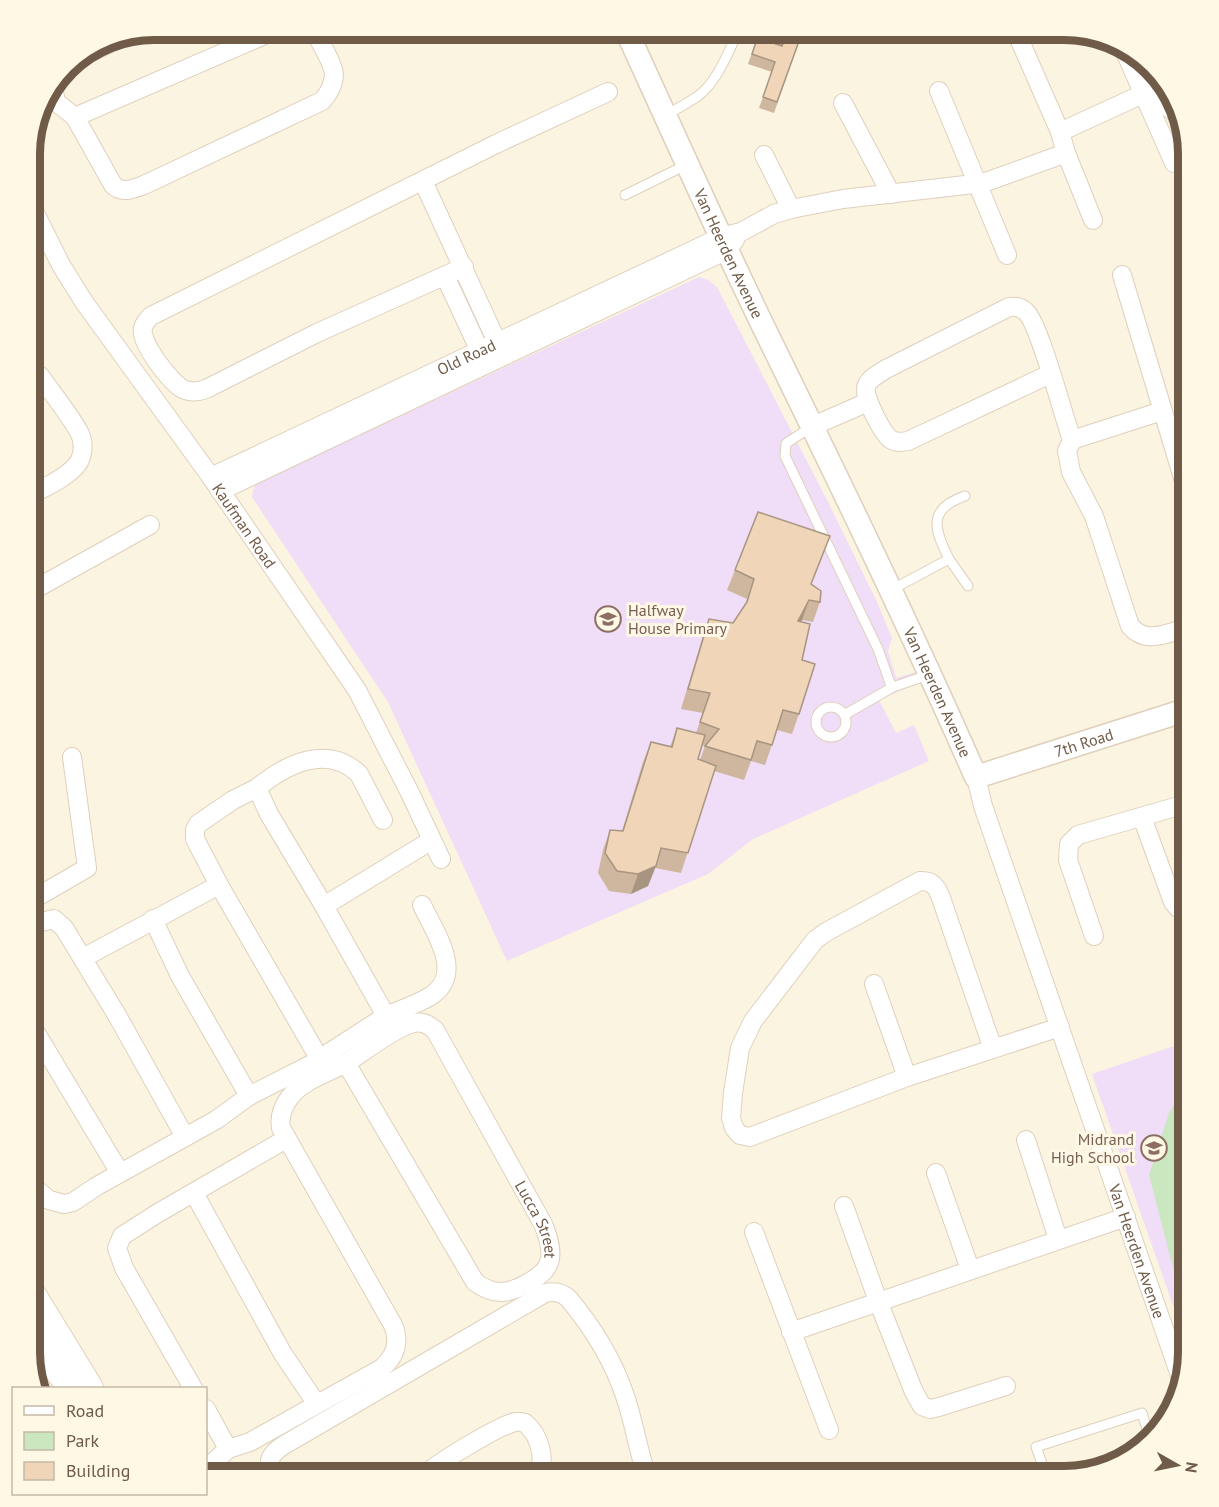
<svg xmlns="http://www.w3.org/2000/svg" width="1219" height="1507" viewBox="0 0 1219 1507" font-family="'PT Sans',sans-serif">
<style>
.education{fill:#f0ddf7}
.green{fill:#cbe7bf}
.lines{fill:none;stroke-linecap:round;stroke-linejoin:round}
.service-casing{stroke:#dfd0bc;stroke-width:11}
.minor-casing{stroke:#dfd0bc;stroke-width:20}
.tertiary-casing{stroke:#dfd0bc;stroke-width:25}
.secondary-casing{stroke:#e3d2ba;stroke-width:28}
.service{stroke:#fff;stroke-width:9}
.minor{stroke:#fff;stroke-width:18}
.tertiary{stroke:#fff;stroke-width:22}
.secondary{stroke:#fff;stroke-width:26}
.wall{fill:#ceb79e;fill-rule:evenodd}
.shaded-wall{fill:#a89581}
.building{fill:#f0d5b8;stroke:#a89581;stroke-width:1.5}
.labels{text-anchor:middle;stroke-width:6;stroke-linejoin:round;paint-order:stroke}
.street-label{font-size:16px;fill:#705b48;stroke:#fef8e5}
.education-label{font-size:16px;fill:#785e54;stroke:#fef8e5;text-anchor:start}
.rim{fill:none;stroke:#705b48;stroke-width:8}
</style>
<rect width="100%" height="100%" fill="#fbf4e0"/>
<path class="education" d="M699 277 708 280 717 287 828 502 876 600 892 638 888 651 896 678 923 670 927 679 879 700 896 733 914 725 929 761 753 839 708 874 507 961 388 702 252 497 255 484Z
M1189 1041V1351L1092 1074Z"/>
<path class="green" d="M1189 1082V1301L1178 1286 1149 1175 1169 1113Z"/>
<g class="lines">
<g class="service-casing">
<path id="service" d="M665 116C676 109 688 103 698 96 718 81 728 52 739 30
M625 195 688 164
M813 426 788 442 786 444 785 456 878 649 890 683 893 687 928 675
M949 559C934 529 927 509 965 496
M891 590 949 559 968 586
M816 722a15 15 0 1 1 30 0a15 15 0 1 1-30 0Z
M844 715 893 687
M1047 1477 1036 1447 1142 1413 1150 1438"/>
</g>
<g class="minor-casing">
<g id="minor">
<path d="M1017 34 1060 132 1066 153 1093 220"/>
<path d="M1122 45 1174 163"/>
<path d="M72 61 127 35"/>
<path d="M53 87 56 102 75 117 113 185C122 194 133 189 144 185L322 101C328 95 334 84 334 74 333 64 319 38 312 30"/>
<path d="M939 91 1007 255"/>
<path d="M1148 92 1177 114"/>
<path d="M843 103 891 194"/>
<path d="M75 117 276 30"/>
<path d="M1060 132 1145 93 1156 90 1166 83"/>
<path d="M764 155 791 209"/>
<path d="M423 181 502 353"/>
<path id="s1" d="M30 203 61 265 84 302 211 477 357 690 410 793 441 859"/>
<path d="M464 267 317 333 206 389C198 392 191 393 183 389 171 383 139 342 143 328 144 323 148 319 151 316L496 144 608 92"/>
<path d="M1122 275 1189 498"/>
<path d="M445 276 485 362"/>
<path d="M1050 374 908 441C902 442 896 443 890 439 882 432 864 398 866 388 867 379 879 374 886 369L1009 307C1015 306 1021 307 1026 312 1039 323 1064 418 1072 440L1067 451 1071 472 1094 516 1130 626C1146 645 1168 633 1189 627"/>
<path d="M813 426 868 402"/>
<path d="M1072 440 1162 411"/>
<path id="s2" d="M211 477 721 237 741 232 774 214 791 209 843 199 983 183 1066 153"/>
<path d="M220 491 727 250 735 240"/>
<path d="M30 495C45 487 62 480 74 468 83 460 85 445 80 434 71 416 52 393 40 376L30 369"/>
<path d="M30 592 150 525"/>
<path id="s3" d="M976 777 983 806 1182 1381"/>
<path d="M257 788 233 800 198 824 195 830V839L219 885 319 1058"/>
<path d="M1142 817 1173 902 1178 908 1189 911"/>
<path d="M383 820 359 774C327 743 285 765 257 788L269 814 324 906 386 1016C400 1010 415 1005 429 997 466 975 435 933 422 905"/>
<path d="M30 901 87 868 72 757"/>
<path d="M324 906 432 840"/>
<path d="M153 919 180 976 249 1096"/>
<path d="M30 926 37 923 54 919 64 928 118 1017 185 1137"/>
<path d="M1094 936 1068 860 1069 844 1078 835 1189 803"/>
<path d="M83 958 219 885"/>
<path d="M874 984 907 1077"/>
<path d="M30 1023 120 1173"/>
<path d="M993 1049 941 898C937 887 932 880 920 881L826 932 815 940 753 1021 740 1048 733 1093 731 1118 734 1128 740 1135 750 1137 907 1077 1060 1027"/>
<path d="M1026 1140 1058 1239"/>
<path d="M936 1173 970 1269"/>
<path d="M30 1179 37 1190 49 1200 64 1204 73 1202 97 1186 216 1120 249 1096 310 1065 386 1016"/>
<path d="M194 1193 283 1354 316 1403"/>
<path d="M844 1206 878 1301 914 1392 922 1406 930 1409 939 1407 1006 1386"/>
<path d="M754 1232 829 1430"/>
<path d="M791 1332 1126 1217"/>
<path d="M193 1388 124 1268 117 1248 122 1236 158 1213 286 1139"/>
<path d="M206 1409 228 1449"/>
<path id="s4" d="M206 1469 228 1449 250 1442 382 1368C396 1356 400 1341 393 1325L281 1128C279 1117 283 1106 290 1097 303 1080 328 1073 346 1063 363 1053 396 1026 414 1023 423 1021 429 1025 435 1030L543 1224C548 1236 554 1253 548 1265 542 1278 514 1292 501 1292 491 1292 483 1288 475 1282L346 1063"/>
<path d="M273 1477C266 1461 270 1454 284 1445L545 1293C555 1291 562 1292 569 1299 593 1328 613 1360 625 1396 634 1422 638 1450 647 1477"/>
<path d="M423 1477C433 1465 501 1424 516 1422 519 1421 522 1422 525 1423 540 1435 546 1459 538 1477"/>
</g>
</g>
<g class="tertiary-casing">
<g id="tertiary">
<path id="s5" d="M626 30C673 132 718 234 767 334 839 481 910 627 976 777L1189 709"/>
</g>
</g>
<g class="secondary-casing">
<path id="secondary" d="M30 1290 90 1388
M30 1334 71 1388"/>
</g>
<use href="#service" class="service"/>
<use href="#minor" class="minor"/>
<use href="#tertiary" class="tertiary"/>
<use href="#secondary" class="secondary"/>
</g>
<path class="wall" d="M760 30H803L774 113 759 108 772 72 748 64ZM770 34 773 35 771 42 767 41Z
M735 570 811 585 820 602 813 622 802 620 801 622 802 660 799 714 792 734 777 730 765 765 751 761 744 780 714 771 681 873 655 868 648 886 631 894 609 891 598 873 603 850 610 830 622 831 643 762 651 742 670 747 677 728 696 733 703 713 681 709 702 639 709 619 733 623 746 604 747 599 727 590ZM702 745 705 746 700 760 698 759Z"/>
<path class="shaded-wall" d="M809 600 802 620 791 641 798 621Z
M656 866 648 886 631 894 638 874Z"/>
<path class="building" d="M760 30H766L770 32 767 41 782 46 785 39 774 35 775 30H803L777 102 763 97 775 62 752 54Z
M758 512 830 536 811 584 821 591 820 602 809 600 798 621 810 624 802 660 815 664 799 714 783 710 772 745 757 741 751 760 705 746 719 729 700 722 710 693 688 689 709 619 733 623 747 602 754 579 735 570Z
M677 728 705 735 698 759 716 766 688 853 661 848 656 866 638 874 617 871 605 853 610 830 623 831 651 742 672 747Z"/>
<defs>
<g id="school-ring" transform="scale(1.35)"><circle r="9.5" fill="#fef8e5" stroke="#8d6e63" stroke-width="1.5"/><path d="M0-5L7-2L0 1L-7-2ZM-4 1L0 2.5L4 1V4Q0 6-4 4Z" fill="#8d6e63"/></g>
</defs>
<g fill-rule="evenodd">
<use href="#school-ring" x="608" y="619"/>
<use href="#school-ring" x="1154" y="1148"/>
</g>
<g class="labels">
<g class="street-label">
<text dy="6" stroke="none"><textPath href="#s5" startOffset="246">Van Heerden Avenue</textPath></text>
<text dy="6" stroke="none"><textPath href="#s2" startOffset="282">Old Road</textPath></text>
<text dy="6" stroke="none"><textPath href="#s1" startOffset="388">Kaufman Road</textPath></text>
<text dy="6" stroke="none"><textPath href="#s5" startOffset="732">Van Heerden Avenue</textPath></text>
<text dy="6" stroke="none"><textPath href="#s5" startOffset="938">7th Road</textPath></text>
<text dy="6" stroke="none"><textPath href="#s4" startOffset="896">Lucca Street</textPath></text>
<text dy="6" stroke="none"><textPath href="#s3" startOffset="501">Van Heerden Avenue</textPath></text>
</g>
<g class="education-label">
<text x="628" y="616">Halfway<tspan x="628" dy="18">House Primary</tspan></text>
<text x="1134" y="1145" text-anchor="end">Midrand<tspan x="1134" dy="18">High School</tspan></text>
</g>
</g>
<path d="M0 0H1219V1507H0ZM154 40H1064A114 114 0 0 1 1178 154V1352A114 114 0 0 1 1064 1466H154A114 114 0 0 1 40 1352V154A114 114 0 0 1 154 40Z" fill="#fef8e5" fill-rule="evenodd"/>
<path class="rim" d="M154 40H1064A114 114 0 0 1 1178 154V1352A114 114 0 0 1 1064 1466H154A114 114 0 0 1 40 1352V154A114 114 0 0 1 154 40Z"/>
<rect x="12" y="1387" width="195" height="108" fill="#fef8e5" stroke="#c5b9a6" stroke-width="1.5"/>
<rect x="24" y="1406" width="30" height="9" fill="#ffffff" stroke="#c5b9a6" stroke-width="1.5"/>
<text x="66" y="1417" font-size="18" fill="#705b48">Road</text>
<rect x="24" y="1432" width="30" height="18" fill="#cbe7bf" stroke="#c5b9a6" stroke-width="1.5"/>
<text x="66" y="1447" font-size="18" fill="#705b48">Park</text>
<rect x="24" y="1462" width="30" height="18" fill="#f0d5b8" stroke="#c5b9a6" stroke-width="1.5"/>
<text x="66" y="1477" font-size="18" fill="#705b48">Building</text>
<g transform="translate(1177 1465) rotate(99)" stroke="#fef8e5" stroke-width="4.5" paint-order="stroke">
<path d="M0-4.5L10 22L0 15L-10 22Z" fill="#705b48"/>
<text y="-9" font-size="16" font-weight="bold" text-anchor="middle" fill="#705b48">N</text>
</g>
</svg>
